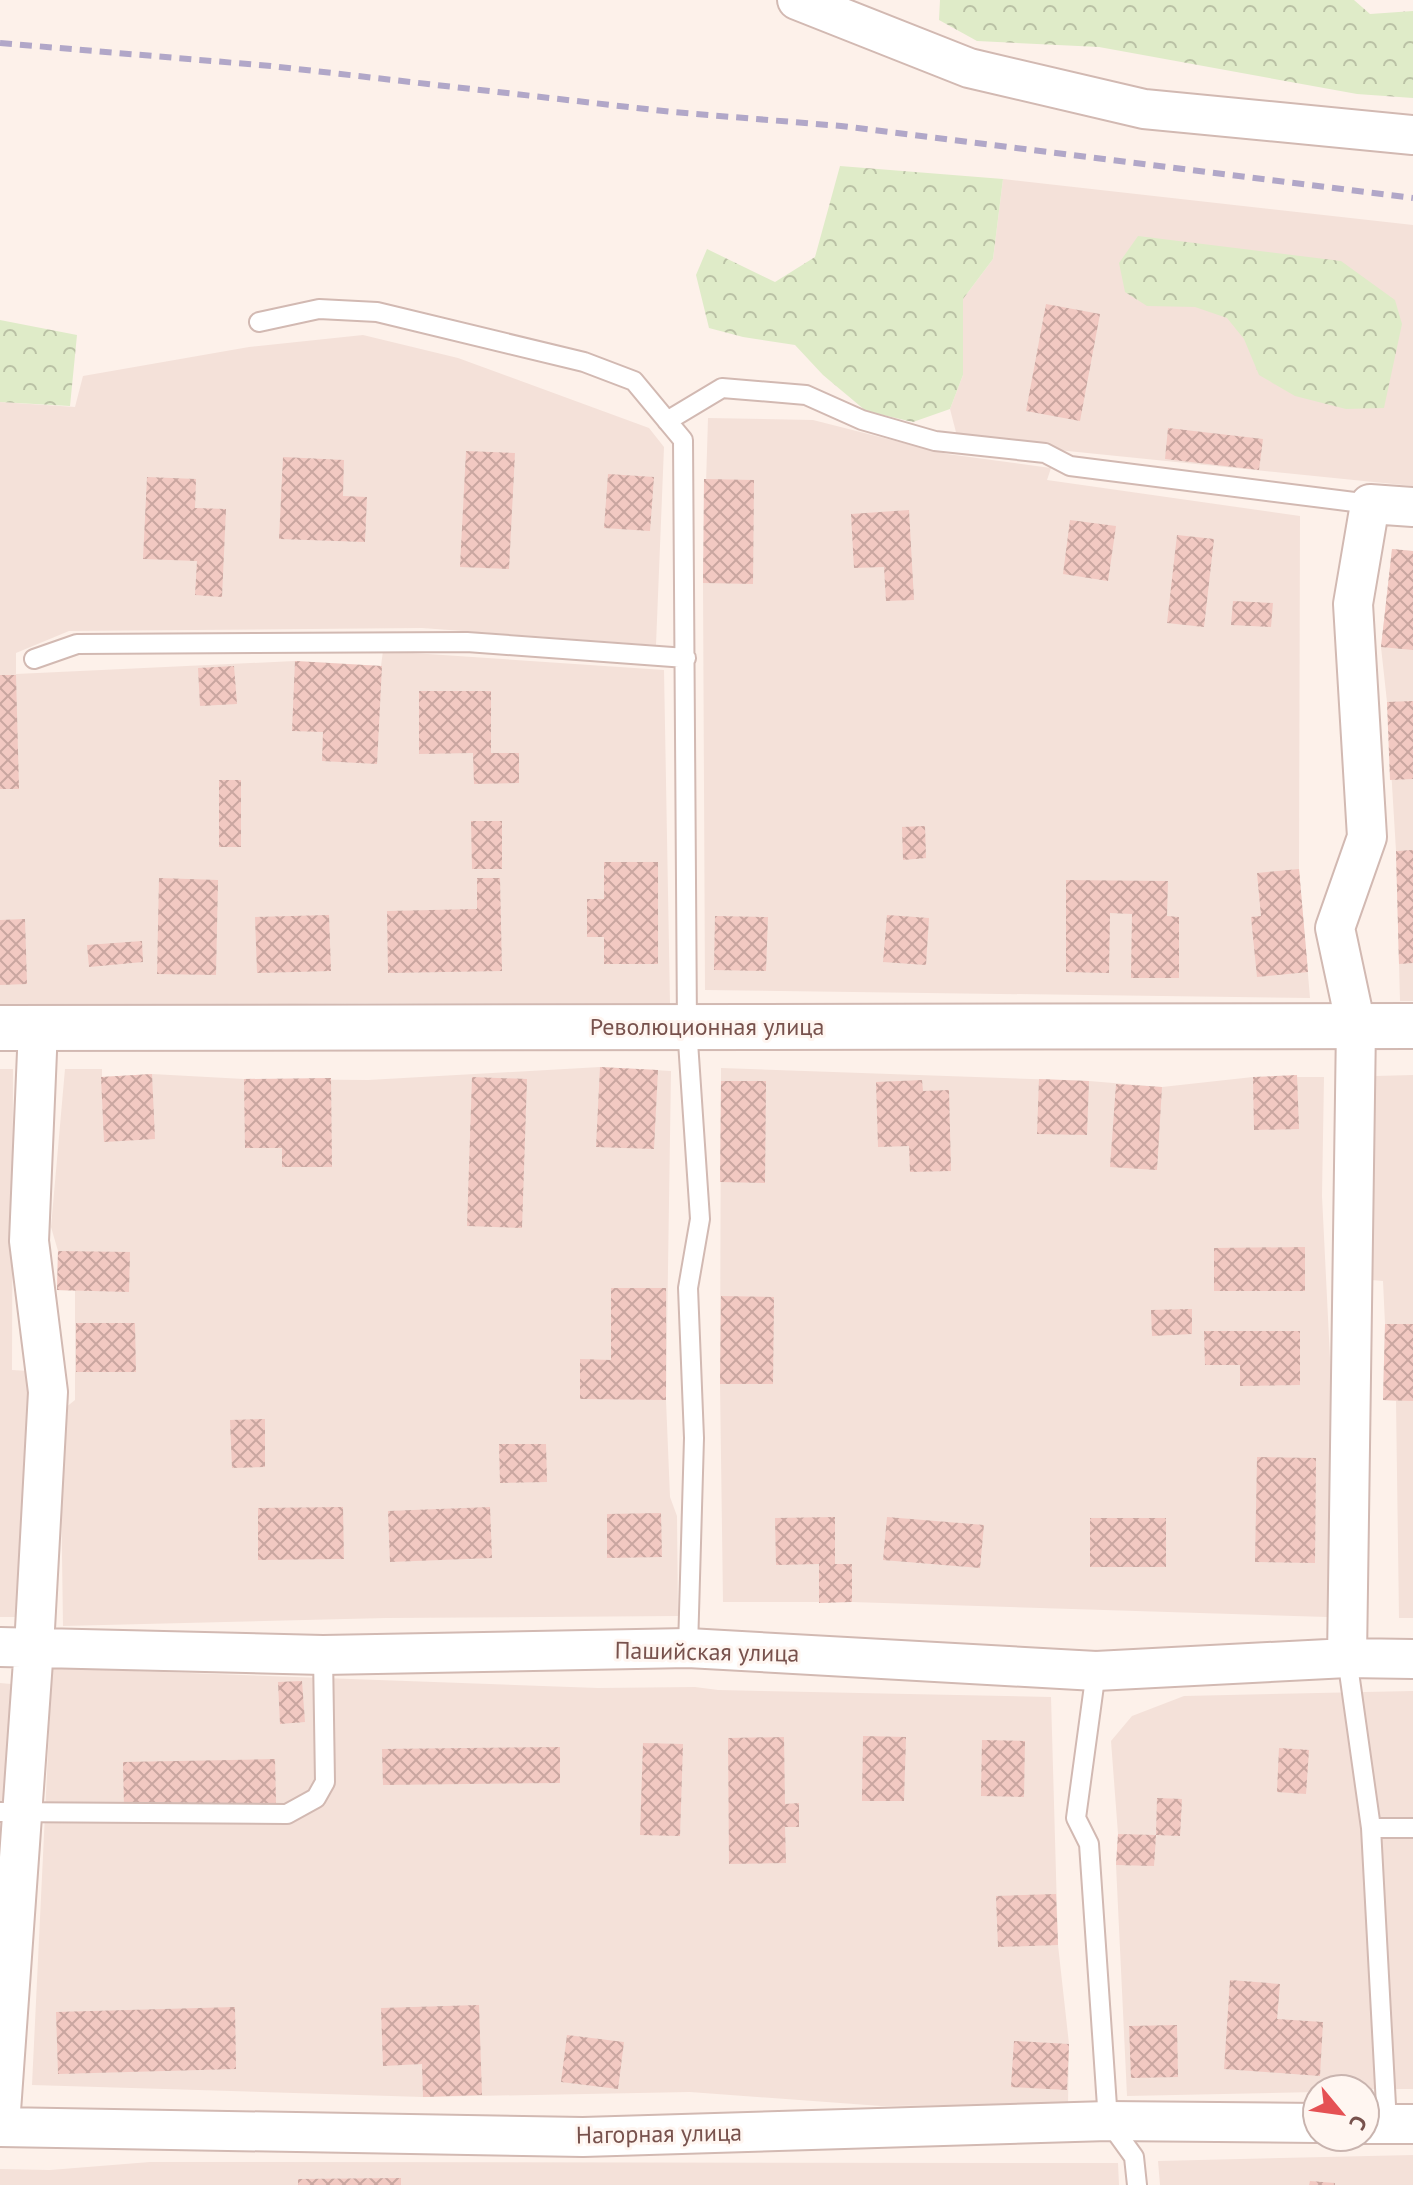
<svg xmlns="http://www.w3.org/2000/svg" width="1413" height="2185" viewBox="0 0 1413 2185" font-family="'PT Sans',sans-serif">
<style>
.residential{fill:#f4e1d9}
.forest{fill:url(#forest-crowns)}
.building{fill:url(#building-cross-hatch)}
.lines{fill:none;stroke-linecap:round;stroke-linejoin:round}
.service-casing{stroke:#d2b9b2;stroke-width:22}
.minor-casing{stroke:#d2b9b2;stroke-width:42}
.tertiary-casing{stroke:#d2b9b2;stroke-width:48}
.service{stroke:#fff;stroke-width:18}
.minor{stroke:#fff;stroke-width:38}
.tertiary{stroke:#fff;stroke-width:44}
.rail{stroke:#b1a7c8;stroke-width:6;stroke-dasharray:12 8;stroke-linecap:butt}
.labels{text-anchor:middle;stroke-width:6;stroke-linejoin:round;paint-order:stroke}
.street-label{font-size:24px;fill:#78524d;stroke:#fff6f1}
</style>
<defs>
<pattern id="forest-crowns" width="20" height="18" patternUnits="userSpaceOnUse" patternTransform="scale(2)"><rect width="20" height="18" fill="#dfebc8"/><path d="M2 6a3 3 0 1 1 6 0M12 15a3 3 0 1 1 6 0" fill="none" stroke="#bac1a5"/></pattern>
<pattern id="building-cross-hatch" width="8" height="8" patternUnits="userSpaceOnUse" patternTransform="scale(2)"><rect width="8" height="8" fill="#f2c9c2"/><path d="M0 0l8 8M0 8l8-8" fill="none" stroke="#c9a6a0"/></pattern>
</defs>
<rect width="100%" height="100%" fill="#fdf1ea"/>
<path class="residential" d="M1003 179 1413 225V486L958 440 950 409 963 375V299L993 259Z
M363 335 458 358 649 428 664 447 656 645 422 628 69 631 16 653V674L295 661 381 666 383 651 664 670 670 1004 362 1003 0 1008V402L75 407 83 376 249 347Z
M708 418 813 420 947 454 1051 468 1047 480 1300 516 1299 869 1310 998 705 990 703 583Z
M1392 549 1413 551V1001H1400L1396 851 1387 702 1381 647Z
M600 1067 671 1071 666 1400 670 1497 677 1516 678 1616 386 1618 63 1626 60 1412 75 1400V1291L57 1290 58 1251 51 1227 65 1069H102V1077L152 1074 244 1079 368 1080Z
M721 1068 1089 1081 1162 1087 1253 1077H1324L1322 1196 1331 1379 1327 1617 852 1602H723L720 1384Z
M0 1069H13L12 1370 29 1371 27 1473 16 1617H0Z
M1413 1075V1618H1399L1396 1401 1383 1400 1385 1324 1383 1281 1371 1280 1375 1076Z
M52 1668 598 1688 695 1687 718 1690 1051 1697 1058 1945 1069 2044 1068 2104 881 2106 690 2092 423 2097 32 2085Z
M0 1683 11 1684 0 1928Z
M1413 1691V2089H1317V2092L1127 2096 1116 1865 1118 1834 1111 1741 1132 1716 1184 1696Z
M1413 2155V2185H1160L1158 2161Z
M150 2162 1118 2163 1119 2185H0V2169L50 2170Z"/>
<path class="forest" d="M940 0H1354L1370 14 1413 11V98L1357 94 1099 47 977 41 939 20Z
M840 166 1003 179 993 259 963 299V375L950 409 913 422 866 411 823 375 795 345 743 337 709 328 696 275 707 249 775 282 815 257Z
M1138 236 1341 261 1395 300 1402 324 1384 408 1346 409 1295 396 1259 375 1244 339 1227 318 1195 307 1147 306 1125 292 1119 263Z
M0 320 77 335 70 406 0 402Z"/>
<path class="building" d="M1046 304 1100 314 1080 421 1026 411Z
M1168 428 1263 439 1259 470 1165 459Z
M466 451 515 453 509 569 460 567Z
M283 457 344 460 343 496 367 497 365 542 279 539Z
M608 474 654 477 650 531 604 528Z
M147 477 196 479 195 508 226 509 222 597 195 595 197 561 143 559Z
M704 479 754 480 753 584 703 583Z
M909 510 914 600 886 601 884 567 854 568 851 514Z
M1070 520 1116 526 1108 581 1063 574Z
M1177 535 1214 539 1204 627 1167 623Z
M1392 549 1413 551V650L1381 647Z
M1233 601 1273 603 1271 627 1231 625Z
M295 661 382 666 377 764 322 761 323 732 292 731Z
M234 666 237 704 200 706 198 668Z
M0 675H16L19 789H0Z
M419 691H491V753H519V783L474 784 473 753 419 754Z
M1413 701V779L1390 780 1387 702Z
M219 780H241V847H219Z
M471 821H502V869H472Z
M925 826 926 858 903 860 902 827Z
M1413 850V963L1399 964 1396 851Z
M604 862H658V964H604V937H587V899H604Z
M1299 869 1308 972 1257 977 1251 917 1261 916 1257 873Z
M159 878 218 880 216 975 157 974Z
M477 878H500L502 971 388 973 387 911 477 909Z
M1066 880 1168 881 1167 916 1179 917V978H1131L1132 914 1110 913 1109 973 1066 972Z
M329 915 331 971 257 973 255 917Z
M887 915 929 918 926 965 883 962Z
M715 916 768 917 766 971 714 970Z
M25 919 27 984 0 985V920Z
M142 941 143 962 89 967 87 945Z
M600 1067 658 1070 654 1149 596 1147Z
M152 1074 155 1139 104 1142 101 1077Z
M1297 1075 1299 1129 1254 1130 1253 1077Z
M472 1077 527 1079 522 1228 467 1226Z
M331 1078 332 1167H282V1148H245L244 1079Z
M1039 1079 1089 1081 1087 1135 1037 1134Z
M922 1080 923 1091 949 1090 951 1171 910 1172 909 1146 878 1147 876 1082Z
M721 1081H766L765 1183 720 1182Z
M1116 1084 1162 1087 1157 1170 1110 1167Z
M1305 1247V1291H1214V1248Z
M58 1251 130 1252 129 1292 57 1290Z
M611 1288H666V1400L580 1399V1359L611 1360Z
M721 1296 774 1297 773 1384H720Z
M1192 1309V1334L1152 1336 1151 1310Z
M76 1323H135L136 1372H76Z
M1385 1324H1413V1401L1383 1400Z
M1204 1331H1300V1385L1240 1386V1365H1205Z
M265 1419V1467L232 1468 230 1420Z
M499 1444H546L547 1482 500 1483Z
M1257 1457 1316 1458 1315 1563 1255 1562Z
M343 1507 344 1559 258 1560V1508Z
M490 1507 492 1558 390 1562 388 1511Z
M661 1513 662 1557 607 1558V1514Z
M835 1517V1564H852V1602L819 1603V1564L776 1565 775 1518Z
M887 1517 984 1525 980 1568 883 1560Z
M1090 1518H1166V1567H1090Z
M302 1681 305 1722 280 1724 278 1682Z
M863 1736 906 1737 904 1801H862Z
M784 1737 785 1804 799 1803V1827H785L786 1863 729 1864 728 1738Z
M982 1740 1025 1741 1024 1797 981 1796Z
M643 1743 683 1744 680 1836 640 1835Z
M560 1747V1783L383 1785 382 1749Z
M1279 1748 1309 1750 1306 1794 1277 1792Z
M275 1759 276 1803 124 1806 123 1762Z
M1157 1798 1182 1799 1180 1836 1156 1835Z
M1118 1834 1156 1835 1154 1866 1116 1865Z
M1056 1894 1058 1945 998 1947 996 1896Z
M1230 1980 1280 1984 1277 2019 1323 2022 1320 2076 1224 2069Z
M479 2005 482 2095 423 2097 422 2064 383 2066 381 2008Z
M235 2007 236 2069 58 2074 56 2012Z
M1177 2025 1178 2077 1131 2078 1129 2026Z
M567 2035 624 2042 618 2089 561 2082Z
M1014 2041 1069 2044 1067 2090 1011 2087Z
M401 2178V2185H298V2179Z
M1310 2181 1335 2183V2185H1309Z"/>
<g class="lines">
<g class="service-casing">
<path id="service" d="M259 322 319 309 377 312 584 362 634 381 683 440 687 1027 700 1219 688 1288 694 1438 688 1648
M667 421 722 388 806 395 862 420 935 441 1045 453 1070 466 1370 504
M34 659 77 644 467 642 686 658
M1347 1658 1371 1828 1387 2124
M1096 1671 1076 1818 1089 1844 1108 2121 1134 2157 1137 2185
M0 1812 287 1814 316 1798 325 1782 323 1655
M1371 1828H1413"/>
</g>
<g class="minor-casing">
<path id="minor" d="M797 0 969 68 1144 109 1413 135
M0 1647 323 1655 688 1648 1096 1671 1347 1658 1413 1659
M1347 1658 1356 1026 1335 928 1367 837 1353 604 1370 504 1413 507
M1365 2124H1413
M0 2125 34 1647 48 1392 29 1241 38 1028
M0 2127 583 2137 1108 2121 1317 2123"/>
</g>
<g class="tertiary-casing">
<path id="tertiary" d="M0 1028 1413 1026"/>
</g>
<use href="#service" class="service"/>
<use href="#minor" class="minor"/>
<use href="#tertiary" class="tertiary"/>
<path class="rail" d="M0 43 271 66 672 112 841 126 1413 198"/>
</g>
<g class="labels">
<g class="street-label">
<text x="707" y="1035">Революционная улица</text>
<text transform="translate(707 1652) rotate(1)" y="8">Пашийская улица</text>
<text transform="translate(659 2134) rotate(-1)" y="8">Нагорная улица</text>
</g>
</g>
<g transform="translate(1341 2113) rotate(119)"><circle r="38" fill="#fff6f1" stroke="#c9b4af" stroke-width="2"/>
<path d="M0-6L14 30L0 20L-14 30Z" fill="#e55154"/>
<text y="-12" font-size="22" font-weight="bold" text-anchor="middle" fill="#78524d">С</text>
</g>
</svg>
